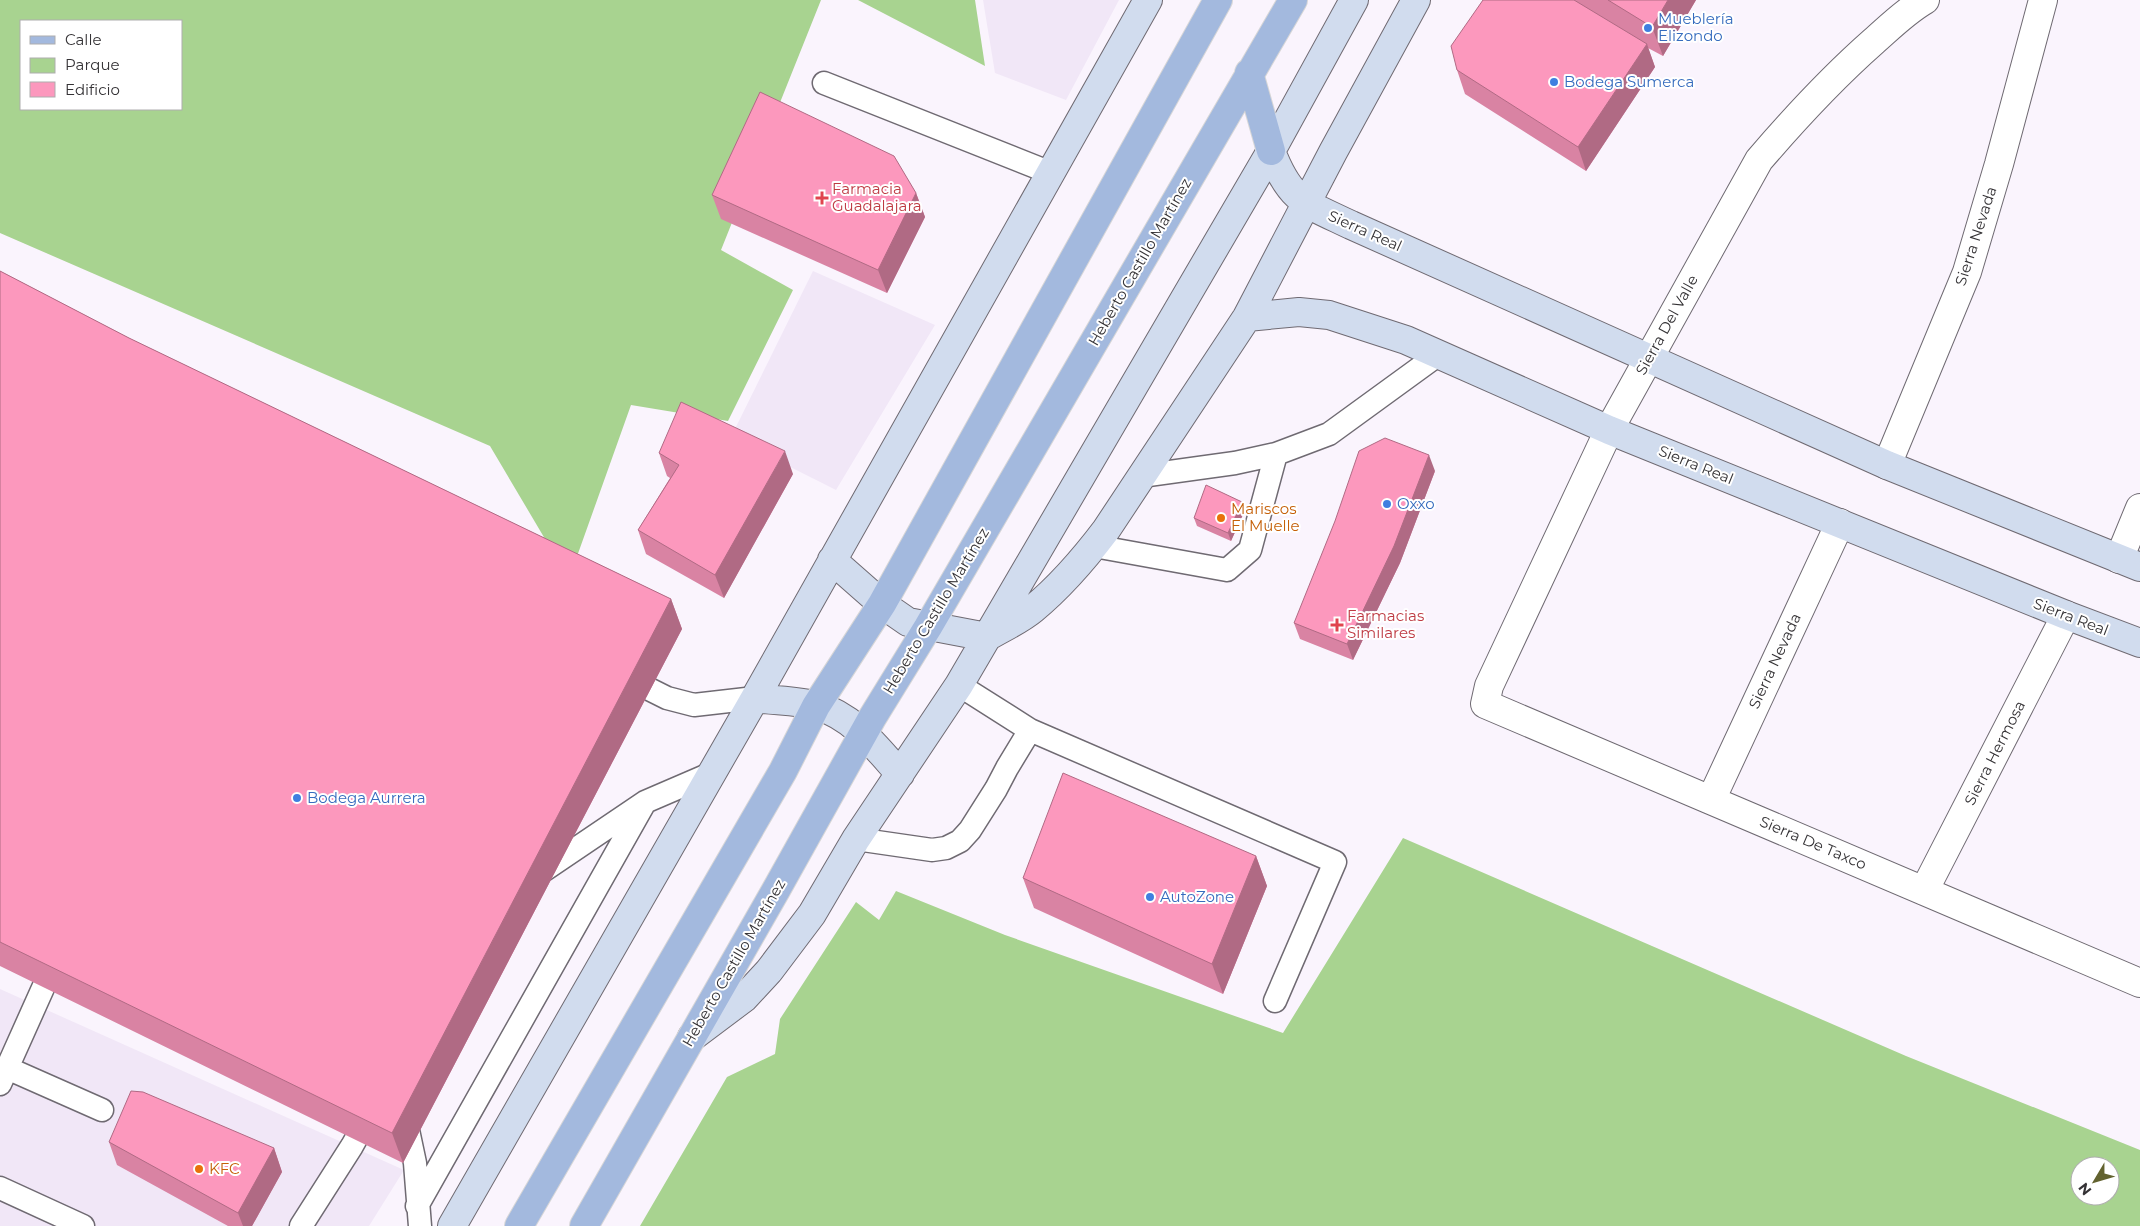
<svg xmlns="http://www.w3.org/2000/svg" width="2140" height="1226" viewBox="0 0 2140 1226" font-family="Montserrat,sans-serif">
<style>
.built{fill:#f1e7f7}
.green{fill:#a8d390;fill-rule:evenodd}
.lines{fill:none;stroke-linecap:round;stroke-linejoin:round}
.lane-casing{stroke:#6f6a72;stroke-width:25}
.street-casing{stroke:#6f6a72;stroke-width:30}
.secondary-casing{stroke:#6f6a72;stroke-width:30}
.primary-casing{stroke:#d6d6d7;stroke-width:30}
.lane{stroke:#fff;stroke-width:22}
.street{stroke:#fff;stroke-width:28}
.secondary{stroke:#d1dcee;stroke-width:28}
.primary{stroke:#a3b9de;stroke-width:28}
.wall{fill:#d983a3}
.shaded-wall{fill:#b06a84}
.building{fill:#fc98bd;stroke:#b06a84}
.shop-dot{fill:#3f7fe0;stroke:#fff;stroke-width:2}
.health-dot{fill:#e0444e;stroke:#fff;stroke-width:2}
.food-dot{fill:#e8710a;stroke:#fff;stroke-width:2}
.labels{text-anchor:middle;stroke-width:4;stroke-linejoin:round;paint-order:stroke}
.shop-label{font-size:15px;fill:#366cbe;stroke:#fff;text-anchor:start}
.health-label{font-size:15px;fill:#be3a42;stroke:#fff;text-anchor:start}
.street-label{font-size:15px;fill:#343235;stroke:#fff}
.food-label{font-size:15px;fill:#c56008;stroke:#fff;text-anchor:start}
</style>
<rect width="100%" height="100%" fill="#faf4fd"/>
<path class="built" d="M983 0H1119L1066 100 995 73Z
M813 271 935 325 836 490 731 437Z
M0 989 404 1170 369 1226H0Z"/>
<path class="green" d="M0 0H821L721 250 793 290 728 421 631 405 575 562 548 544 490 446 0 233ZM21 21H181V109H21Z
M858 0H975L985 66Z
M1403 838 1906 1056 2140 1150V1226H640L727 1077 775 1054 780 1019 856 902 879 920 896 891 1005 935 1283 1033ZM2080 1166H2110V1196H2080Z"/>
<g class="lines">
<g class="lane-casing">
<path id="lane" d="M824 83 1051 173
M1141 476 1235 463 1276 454 1329 434 1439 354
M1094 546 1227 570 1250 550 1276 454
M623 676 667 698 694 705 755 698
M1030 730 1335 862 1275 1001
M856 839 932 850 946 848 960 841 970 830 996 789 1007 768 1030 730 959 685
M537 875 645 802 710 774
M7 1068 102 1110
M0 1084 56 959
M408 1117V1130L415 1163 420 1226
M0 1188 83 1226
M417 1206 645 802
M301 1226 352 1146 371 1112"/>
</g>
<g class="street-casing">
<path id="street" d="M1925 0C1906 11 1891 26 1874 41 1832 78 1795 118 1759 160L1609 430 1489 686 1485 704 2140 983
M1887 465 1967 272 1999 164 2043 0
M2119 559 2140 508
M1711 800 1840 523
M1924 891 2066 615"/>
</g>
<g class="secondary-casing">
<path id="secondary" d="M1271 151C1290 201 1305 203 1351 225L1887 465 2140 567
M1247 317 1299 312 1329 315 1406 340 1609 430 2066 615 2140 643
M832 560 882 604 908 622 987 637C1002 628 1020 620 1033 609 1061 586 1084 559 1106 530L1247 317 1333 152 1416 0
M755 698C775 701 798 700 817 706 853 716 876 747 900 774
M692 1037 744 998 769 971 812 914 856 839 959 685 1271 151 1354 0
M452 1226 755 698 1148 0"/>
</g>
<g class="primary-casing">
<path id="primary" d="M1249 73 1271 151
M519 1226 783 771 816 706 882 604 1218 0
M584 1226 776 890 872 718 928 627 1293 0"/>
</g>
<use href="#lane" class="lane"/>
<use href="#street" class="street"/>
<use href="#secondary" class="secondary"/>
<use href="#primary" class="primary"/>
</g>
<path class="wall" d="M1483 0H1696L1663 56 1648 48 1655 67 1586 171 1465 94 1457 70Z
M916 193 925 217 887 293 721 219 712 195Z
M0 271 129 338 671 599 682 629 403 1163 0 966Z
M659 453 793 474 724 598 646 554 638 530 670 478 667 476Z
M1435 471 1400 563 1353 660 1300 639 1294 623Z
M1242 502 1245 510 1231 541 1197 526 1194 518Z
M1256 856 1267 886 1223 994 1034 908 1023 878Z
M109 1142 274 1148 282 1172 252 1226H228L117 1165Z"/>
<path class="shaded-wall" d="M1668 0H1696L1663 56 1652 27Z
M1647 44 1655 67 1586 171 1578 147Z
M916 193 925 217 887 293 878 270Z
M785 451 793 474 724 598 715 575Z
M1429 455 1435 471 1400 563 1353 660 1347 644Z
M1242 502 1245 510 1231 541 1228 533Z
M671 599 682 629 403 1163 392 1133Z
M1256 856 1267 886 1223 994 1212 964Z
M274 1148 282 1172 252 1226H243L238 1213Z"/>
<path class="building" d="M1483 0H1574L1647 44 1578 147 1457 70 1451 46Z
M1608 0H1668L1652 27Z
M760 92 894 156 916 193 878 270 712 195Z
M0 271 129 338 671 599 392 1133 0 942Z
M681 402 785 451 715 575 638 530 679 465 659 453Z
M1385 438 1429 455 1394 546 1347 644 1294 623 1335 521 1359 451Z
M1206 485 1242 502 1228 533 1194 518Z
M1063 773 1256 856 1212 964 1023 878Z
M131 1091 143 1092 274 1148 238 1213 109 1142Z"/>
<g class="shop-dot">
<circle cx="1648" cy="28" r="5"/>
<circle cx="1554" cy="82" r="5"/>
<circle cx="1387" cy="504" r="5"/>
<circle cx="297" cy="798" r="5"/>
<circle cx="1150" cy="897" r="5"/>
</g>
<g class="health-dot">
<path d="M819.5 190.5h5v5h5v5h-5v5h-5v-5h-5v-5h5z"/>
<path d="M1334.5 617.5h5v5h5v5h-5v5h-5v-5h-5v-5h5z"/>
</g>
<g class="food-dot">
<circle cx="1221" cy="518" r="5"/>
<circle cx="199" cy="1169" r="5"/>
</g>
<g class="labels">
<g class="shop-label">
<text x="1658" y="24">Mueblería<tspan x="1658" dy="17">Elizondo</tspan></text>
<text x="1564" y="87">Bodega Sumerca</text>
<text x="1397" y="509">Oxxo</text>
<text x="307" y="803">Bodega Aurrera</text>
<text x="1160" y="902">AutoZone</text>
</g>
<g class="health-label">
<text x="832" y="194">Farmacia<tspan x="832" dy="17">Guadalajara</tspan></text>
<text x="1347" y="621">Farmacias<tspan x="1347" dy="17">Similares</tspan></text>
</g>
<g class="street-label">
<text transform="translate(1365 231) rotate(24)" y="5">Sierra Real</text>
<text transform="translate(1976 236) rotate(-72)" y="5">Sierra Nevada</text>
<text transform="translate(1140 262) rotate(-60)" y="5">Heberto Castillo Martínez</text>
<text transform="translate(1667 325) rotate(-61)" y="5">Sierra Del Valle</text>
<text transform="translate(1696 465) rotate(22)" y="5">Sierra Real</text>
<text transform="translate(936 611) rotate(-59)" y="5">Heberto Castillo Martínez</text>
<text transform="translate(2071 617) rotate(21)" y="5">Sierra Real</text>
<text transform="translate(1775 661) rotate(-65)" y="5">Sierra Nevada</text>
<text transform="translate(1995 753) rotate(-63)" y="5">Sierra Hermosa</text>
<text transform="translate(1813 843) rotate(23)" y="5">Sierra De Taxco</text>
<text transform="translate(734 963) rotate(-60)" y="5">Heberto Castillo Martínez</text>
</g>
<g class="food-label">
<text x="1231" y="514">Mariscos<tspan x="1231" dy="17">El Muelle</tspan></text>
<text x="209" y="1174">KFC</text>
</g>
</g>
<rect x="20" y="20" width="162" height="90" fill="#ffffff" stroke="#aeadae"/>
<rect x="30" y="36" width="25" height="8" fill="#a3b9de" stroke="#aeadae"/>
<text x="65" y="45" font-size="15" fill="#343235">Calle</text>
<rect x="30" y="58" width="25" height="15" fill="#a8d390" stroke="#aeadae"/>
<text x="65" y="70" font-size="15" fill="#343235">Parque</text>
<rect x="30" y="82" width="25" height="15" fill="#fc98bd" stroke="#aeadae"/>
<text x="65" y="95" font-size="15" fill="#343235">Edificio</text>
<g transform="translate(2095 1181) rotate(232)"><circle r="24" fill="#ffffff" stroke="#aeadae"/>
<path d="M0-4L9 19L0 12L-9 19Z" fill="#62622f"/>
<text y="-8" font-size="14" font-weight="bold" text-anchor="middle" fill="#343235">N</text>
</g>
</svg>
